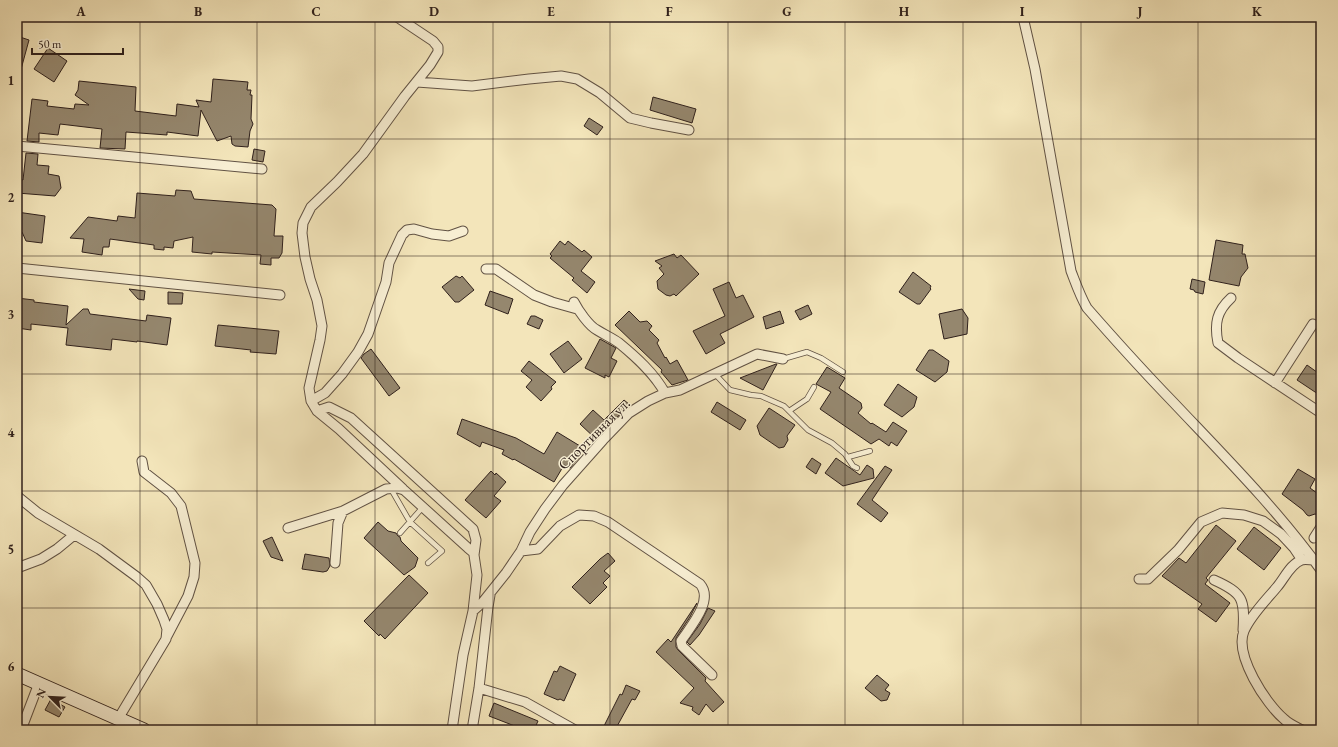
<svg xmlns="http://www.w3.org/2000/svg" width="1338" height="747" viewBox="0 0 1338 747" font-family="'EB Garamond',serif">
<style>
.building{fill:#95876e;stroke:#30211c}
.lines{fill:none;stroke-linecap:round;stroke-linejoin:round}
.lane-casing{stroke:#615244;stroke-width:6}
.street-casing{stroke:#615244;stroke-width:11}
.secondary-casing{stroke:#30211c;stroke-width:15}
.lane{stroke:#f7eed2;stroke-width:4.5}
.street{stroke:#f7eed2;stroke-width:9}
.secondary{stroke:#f7eed2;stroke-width:13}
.grid{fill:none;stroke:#30211c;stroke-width:1;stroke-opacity:0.55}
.labels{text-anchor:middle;stroke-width:3;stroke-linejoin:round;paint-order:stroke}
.street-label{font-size:15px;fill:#30211c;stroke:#f7eed2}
.neatline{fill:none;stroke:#30211c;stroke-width:1.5}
.grid-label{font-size:13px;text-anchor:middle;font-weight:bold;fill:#30211c}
</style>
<rect width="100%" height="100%" fill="#f3e5ba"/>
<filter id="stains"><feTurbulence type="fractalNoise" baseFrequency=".005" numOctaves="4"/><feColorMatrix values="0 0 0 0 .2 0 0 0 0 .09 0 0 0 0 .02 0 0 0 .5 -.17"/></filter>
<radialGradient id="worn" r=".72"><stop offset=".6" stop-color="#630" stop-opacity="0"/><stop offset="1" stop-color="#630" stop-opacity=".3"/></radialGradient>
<path class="building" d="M17 36 29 40 20 73H17Z
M48 48 67 61 54 82 34 69Z
M213 79 248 82 247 90H251L250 95H252L251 119 253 124 250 131 248 147 235 146 232 144 231 136 217 141 201 110 198 136 167 132V135L126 132 125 149 100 148 102 129 60 124 58 135 39 133V142L27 141 32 99 48 101 47 106 74 109 75 104 89 105 75 95 78 90 79 81 136 87 135 111 176 116 177 104 199 107 196 100 211 102Z
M653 97 696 109 692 123 650 110Z
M589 118 603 127 597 135 584 126Z
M254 149 265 151 263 162 252 160Z
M26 153 38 154 37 165 49 166 48 174 59 176 61 188 55 196 17 193V179L23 180Z
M176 190 191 191 194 199 272 205 276 209 274 236H283L282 253 279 258H271V265L260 264 261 255 212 252V254L192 252 193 237 174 241 173 248 164 247V250L154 249V245L110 239 109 247H103L102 255 82 252 84 239 70 238 88 217 117 221 118 216 135 218 137 193 175 196Z
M17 212 45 216 42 243 26 241 22 232H17Z
M1216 240 1243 245 1242 254H1245L1248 268 1241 277 1239 286 1209 280Z
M560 241 565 245 568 241 582 252 584 250 592 257 581 271 595 282 587 293 572 280 574 278 550 258 552 256 550 254Z
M674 254 677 258 681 255 699 274 676 296 674 294 670 296 666 295 658 289 657 281 664 274 659 268 662 266 655 261Z
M913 272 931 286 930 288 931 289 920 304H917L899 292Z
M456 276 460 278 462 276 474 290 459 302H455L442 287Z
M1192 279 1205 282 1203 294 1195 292 1194 290 1190 289Z
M729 282 736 298 743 295 754 317 720 334 725 343 706 354 693 331 725 316 713 289Z
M129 289 145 291 144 300 138 299Z
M490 291 513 299 508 314 485 305Z
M168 292 183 293 182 304H168Z
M17 298 34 300V302L68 306 66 325 83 309H88L90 314 146 321 147 315 171 318 167 345 137 341V342L112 339 111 350 66 345 68 328 31 324V330L17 328Z
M808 305 812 314 800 320 795 311Z
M962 309 968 318 967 334 944 339 939 314Z
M629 311 640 322 647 321 652 326 649 330 659 340 657 343 665 358 666 357 670 364 677 360 688 380 672 385 661 372 662 370 615 325Z
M780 311 784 323 766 329 763 317Z
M531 316H535L543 320 539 329 527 324Z
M218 325 279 331 276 354 250 352 251 350 215 346Z
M600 339 616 348 611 358 617 361 609 377 605 375V378L585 368Z
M568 341 582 359 564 373 550 354Z
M371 349 400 388 389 396 361 358 364 354Z
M929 350H933L949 361 947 372 935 382 916 370Z
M529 361 556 382 551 387 552 389 541 401 526 387 532 380 521 371Z
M777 364 763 390 740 378 776 364Z
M1307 365 1321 375V396L1297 380Z
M827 367 845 378 839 388 861 403 862 408 858 413 871 424 872 423 886 432 893 422 907 431 897 446 891 442 889 446 879 439 871 444 820 409 831 392 816 384Z
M898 384 917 397 914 407 902 417 884 405Z
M624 400 630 405 625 409 596 439 580 424 593 410 604 420Z
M717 402 746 420 740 430 711 412Z
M769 408 795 425 787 436 788 440 784 447 779 448 760 435 757 426Z
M462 419 516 438 544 454 557 432 580 446 579 457 570 468 564 465 554 482 514 459 513 460 502 454 504 450 482 442 480 447 457 434Z
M812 458 821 464 816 474 806 467Z
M836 458 860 475 867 465 873 469 874 478 843 486 825 473Z
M885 466 892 470 872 500 888 513 881 522 857 504Z
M1298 469 1315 479 1310 488 1321 496V516L1315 514 1309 516 1307 515 1303 510 1282 494Z
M491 471 495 475 496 473 506 482 494 496 501 501 486 518 465 500Z
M378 522 388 531 396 533 398 536 400 537 401 541 418 558 415 567 404 575 364 538Z
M1216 525 1236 541 1206 578 1208 580 1205 584 1230 603 1216 622 1198 609 1202 604 1162 576 1179 558 1186 563Z
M1254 527 1281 548 1264 570 1237 549Z
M272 537 283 561 271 557 263 541Z
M608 553 615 561 604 571 610 576 603 583 607 587 590 604 572 587 600 559Z
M305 554 329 558 330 566 327 571 323 572 302 569Z
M409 575 428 593 385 639 380 634 379 636 364 621Z
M697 603 690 617 676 638V647L678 650 706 678 705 681 724 702 713 712 706 704 699 715 692 710 693 707 680 703 694 688 656 652 668 639 671 642Z
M708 608 715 611 699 635 690 645 687 642 700 624Z
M560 666 576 674 564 701 560 699 558 700 544 694 554 671 557 672Z
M877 675 889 685 885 690 890 693 887 700 881 701 865 688Z
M626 685 640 691 635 700 632 699 615 730H602L620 694 622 695Z
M51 699 65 707 59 717 45 710Z
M494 703 538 721 534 730H525L489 716Z"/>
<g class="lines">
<g class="lane-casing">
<path id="lane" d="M783 359 807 352 821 358 843 372
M715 374 730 390 751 395 761 396 784 406 808 430 832 443 845 454 853 466 857 468
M789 411 807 399 814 387
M848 457 870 451
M391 489 410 522 442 551 428 563
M400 533 423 507"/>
</g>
<g class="street-casing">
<path id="street" d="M397 17 433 41 438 47V52L430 65 405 96 363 154 337 182 311 207 303 223 302 233 305 257 310 279 317 300 322 326 320 340 309 388 311 401 317 411 329 407 351 418 473 529 476 540 474 555 477 575 473 611 463 655 452 730
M1023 17 1035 69 1071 271C1076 284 1080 296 1087 308 1115 340 1143 371 1173 402 1224 456 1277 509 1321 570
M417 82 472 86 529 79 561 76 577 79 600 93 630 118 651 123 689 130
M17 146 262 169
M17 268 280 295
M486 269H496L534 295 552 302 577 309
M1231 298C1217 311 1214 323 1218 343L1238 358 1321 413
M574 302C578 310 589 326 597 330 605 335 612 338 619 343 636 357 654 373 665 393
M1275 383 1313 324
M311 401 325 393 342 374 358 352 368 334 386 282 389 263 402 235 407 230 414 229 432 234 449 236 463 231
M317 411 339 429 403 489
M142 461 144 472 171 493 181 506 195 563 194 577 188 596 166 638
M17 496 38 513 99 549 137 577 146 585 157 604 164 620 167 629 166 639 118 719
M288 528 343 511 386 489 397 488 404 490 468 548 474 553
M1314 538 1321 527
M521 551 538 549 560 526 579 515 594 516 608 522 700 584C714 600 691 626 681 641L682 646 712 675
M335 563 338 523 343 511
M17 568 41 559 57 549 74 535
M1139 579H1148L1178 550 1201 522 1222 513 1244 515 1263 521 1281 534 1294 548 1302 560
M1214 580C1243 593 1245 599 1243 630
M473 611 482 603 506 573 521 551 530 532 545 509 563 485 603 440 629 413 648 401 665 393 680 390 757 354 783 359
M479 688 525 702 575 730
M21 730 39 683
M472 730 479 688 488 607 490 595
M1302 730C1296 727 1289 724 1284 719 1266 704 1234 655 1244 631 1250 616 1267 599 1277 587 1284 579 1291 563 1302 560 1305 559 1310 560 1314 560"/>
</g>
<g class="secondary-casing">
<path id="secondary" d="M17 674 144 730"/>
</g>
<use href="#lane" class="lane"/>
<use href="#street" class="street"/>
<use href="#secondary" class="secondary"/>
</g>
<path class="grid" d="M140 17V730M257 17V730M375 17V730M493 17V730M610 17V730M728 17V730M845 17V730M963 17V730M1081 17V730M1198 17V730M17 139H1321M17 256H1321M17 374H1321M17 491H1321M17 608H1321"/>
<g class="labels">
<g class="street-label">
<text transform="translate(594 434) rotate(-45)" y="5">Спортивная ул.</text>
</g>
</g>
<rect width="1338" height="747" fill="none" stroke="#f3e5ba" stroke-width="44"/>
<g transform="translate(50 697) rotate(294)" stroke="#f7eed2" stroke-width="3" paint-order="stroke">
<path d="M0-3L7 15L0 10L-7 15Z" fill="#30211c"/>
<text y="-6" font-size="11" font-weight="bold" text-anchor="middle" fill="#30211c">N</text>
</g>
<path d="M32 48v6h91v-6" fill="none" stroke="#30211c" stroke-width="2"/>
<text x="38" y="48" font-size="12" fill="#30211c" stroke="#f7eed2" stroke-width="3" paint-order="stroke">50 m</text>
<rect x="22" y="22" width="1294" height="703" class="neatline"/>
<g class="grid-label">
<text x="81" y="16">A</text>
<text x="198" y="16">B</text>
<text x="316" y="16">C</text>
<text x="434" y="16">D</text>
<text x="551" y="16">E</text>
<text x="669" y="16">F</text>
<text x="787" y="16">G</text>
<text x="904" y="16">H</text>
<text x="1022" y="16">I</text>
<text x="1140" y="16">J</text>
<text x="1257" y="16">K</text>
<text x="11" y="85">1</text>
<text x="11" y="202">2</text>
<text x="11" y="319">3</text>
<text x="11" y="437">4</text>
<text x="11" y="554">5</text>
<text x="11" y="671">6</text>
</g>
<rect width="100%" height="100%" filter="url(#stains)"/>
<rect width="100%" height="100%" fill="url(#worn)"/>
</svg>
